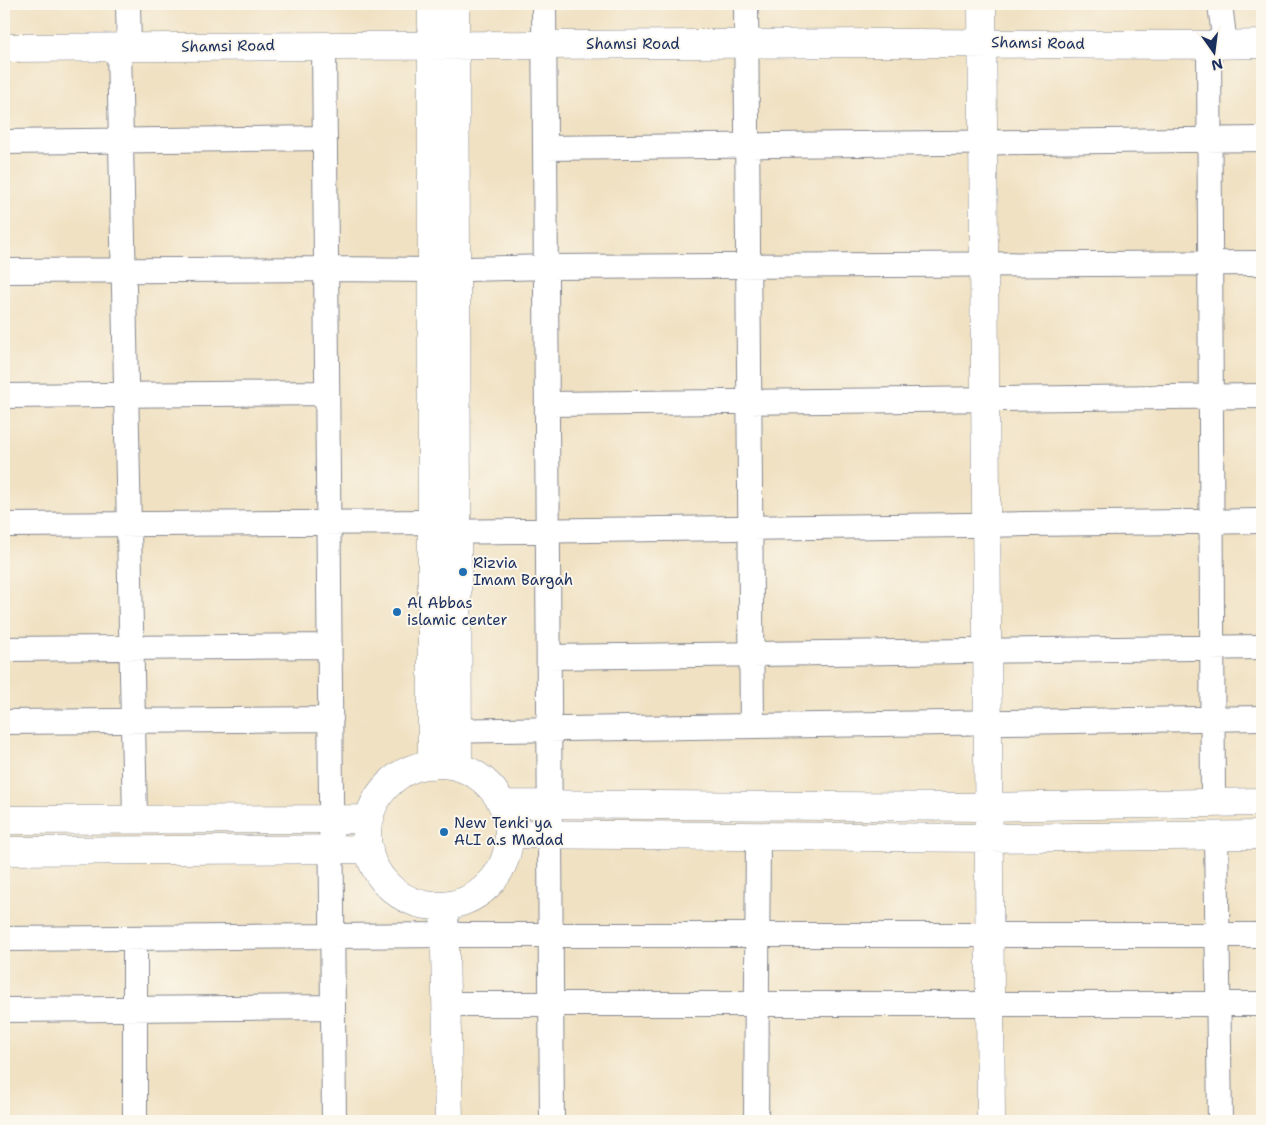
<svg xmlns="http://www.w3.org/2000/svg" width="1266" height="1125" viewBox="0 0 1266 1125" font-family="'Shantell Sans',sans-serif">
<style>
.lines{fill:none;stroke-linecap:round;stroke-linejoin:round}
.minor-casing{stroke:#868890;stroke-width:26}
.tertiary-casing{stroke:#868890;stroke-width:29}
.minor{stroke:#fff;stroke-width:24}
.tertiary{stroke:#fff;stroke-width:28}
.poi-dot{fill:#1f6fb2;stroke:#fbf7ec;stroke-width:2}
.labels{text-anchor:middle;stroke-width:4;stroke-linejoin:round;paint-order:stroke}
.street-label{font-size:15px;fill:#1b2f5e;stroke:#fbf7ec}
.poi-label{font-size:15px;fill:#1b2f5e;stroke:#fbf7ec;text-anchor:start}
</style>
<rect width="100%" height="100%" fill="#fbf7ec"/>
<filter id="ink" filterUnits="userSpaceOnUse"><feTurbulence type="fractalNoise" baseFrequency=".02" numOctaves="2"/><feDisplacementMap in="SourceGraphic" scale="10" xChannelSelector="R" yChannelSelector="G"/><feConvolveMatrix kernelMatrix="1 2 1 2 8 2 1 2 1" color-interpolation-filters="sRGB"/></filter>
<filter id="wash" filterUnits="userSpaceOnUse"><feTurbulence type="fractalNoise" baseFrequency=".0096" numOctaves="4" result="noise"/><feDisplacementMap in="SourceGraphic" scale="20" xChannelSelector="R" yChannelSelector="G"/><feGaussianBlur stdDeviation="1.12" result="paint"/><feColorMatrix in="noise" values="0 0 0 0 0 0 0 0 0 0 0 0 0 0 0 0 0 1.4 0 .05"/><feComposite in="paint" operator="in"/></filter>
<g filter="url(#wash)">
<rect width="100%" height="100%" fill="#f0e1c2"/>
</g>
<g filter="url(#ink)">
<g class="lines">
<g class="minor-casing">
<path id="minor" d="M128 4 129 47
M544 4 552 1121
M746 4 752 726
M1220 4 1225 45
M324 45 334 1121
M1209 45 1213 803
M119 47 135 819
M4 142 325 138
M545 148 1262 139
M4 271 327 269 432 270 547 267 1262 263
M4 396 327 393
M547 404 1262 396
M4 525 432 522
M439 532 1262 521
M4 649 330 646
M549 657 1262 647
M4 722 331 719
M439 731 1262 718
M1216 834 1220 1121
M135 938V1121
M4 939 444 935H1262
M446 1004H1262
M4 1010 333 1007
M756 1121 758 836"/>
</g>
<g class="tertiary-casing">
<path id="tertiary" d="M432 4V765
M455 4 458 767
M982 4 991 1121
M4 48C295 46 586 44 877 43 1005 42 1134 47 1262 44
M367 835a71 71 0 1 1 142 0a71 71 0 1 1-142 0Z
M503 804 988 807 1262 802
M4 820 370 819
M509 834 989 838 1262 835
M4 851 369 849
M444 907 449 1121"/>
</g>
<use href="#minor" class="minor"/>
<use href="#tertiary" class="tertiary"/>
</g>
</g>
<g class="poi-dot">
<circle cx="463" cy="572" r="5"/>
<circle cx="397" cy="612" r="5"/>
<circle cx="444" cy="832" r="5"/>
</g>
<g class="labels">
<g class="street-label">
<text transform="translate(1038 43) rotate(1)" y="5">Shamsi Road</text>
<text x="633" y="49">Shamsi Road</text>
<text transform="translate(228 46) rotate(-1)" y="5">Shamsi Road</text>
</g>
<g class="poi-label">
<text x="473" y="568">Rizvia<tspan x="473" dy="17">Imam Bargah</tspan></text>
<text x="407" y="608">Al Abbas<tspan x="407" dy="17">islamic center</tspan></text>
<text x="454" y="828">New Tenki ya<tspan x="454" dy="17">ALI a.s Madad</tspan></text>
</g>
</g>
<rect width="1266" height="1125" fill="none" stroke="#fbf7ec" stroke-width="20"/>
<g transform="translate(1214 52) rotate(166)" stroke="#fbf7ec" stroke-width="4" paint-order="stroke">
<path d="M0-4L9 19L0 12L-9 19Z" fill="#1b2f5e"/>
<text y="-8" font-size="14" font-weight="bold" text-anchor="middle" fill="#1b2f5e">N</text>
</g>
</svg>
